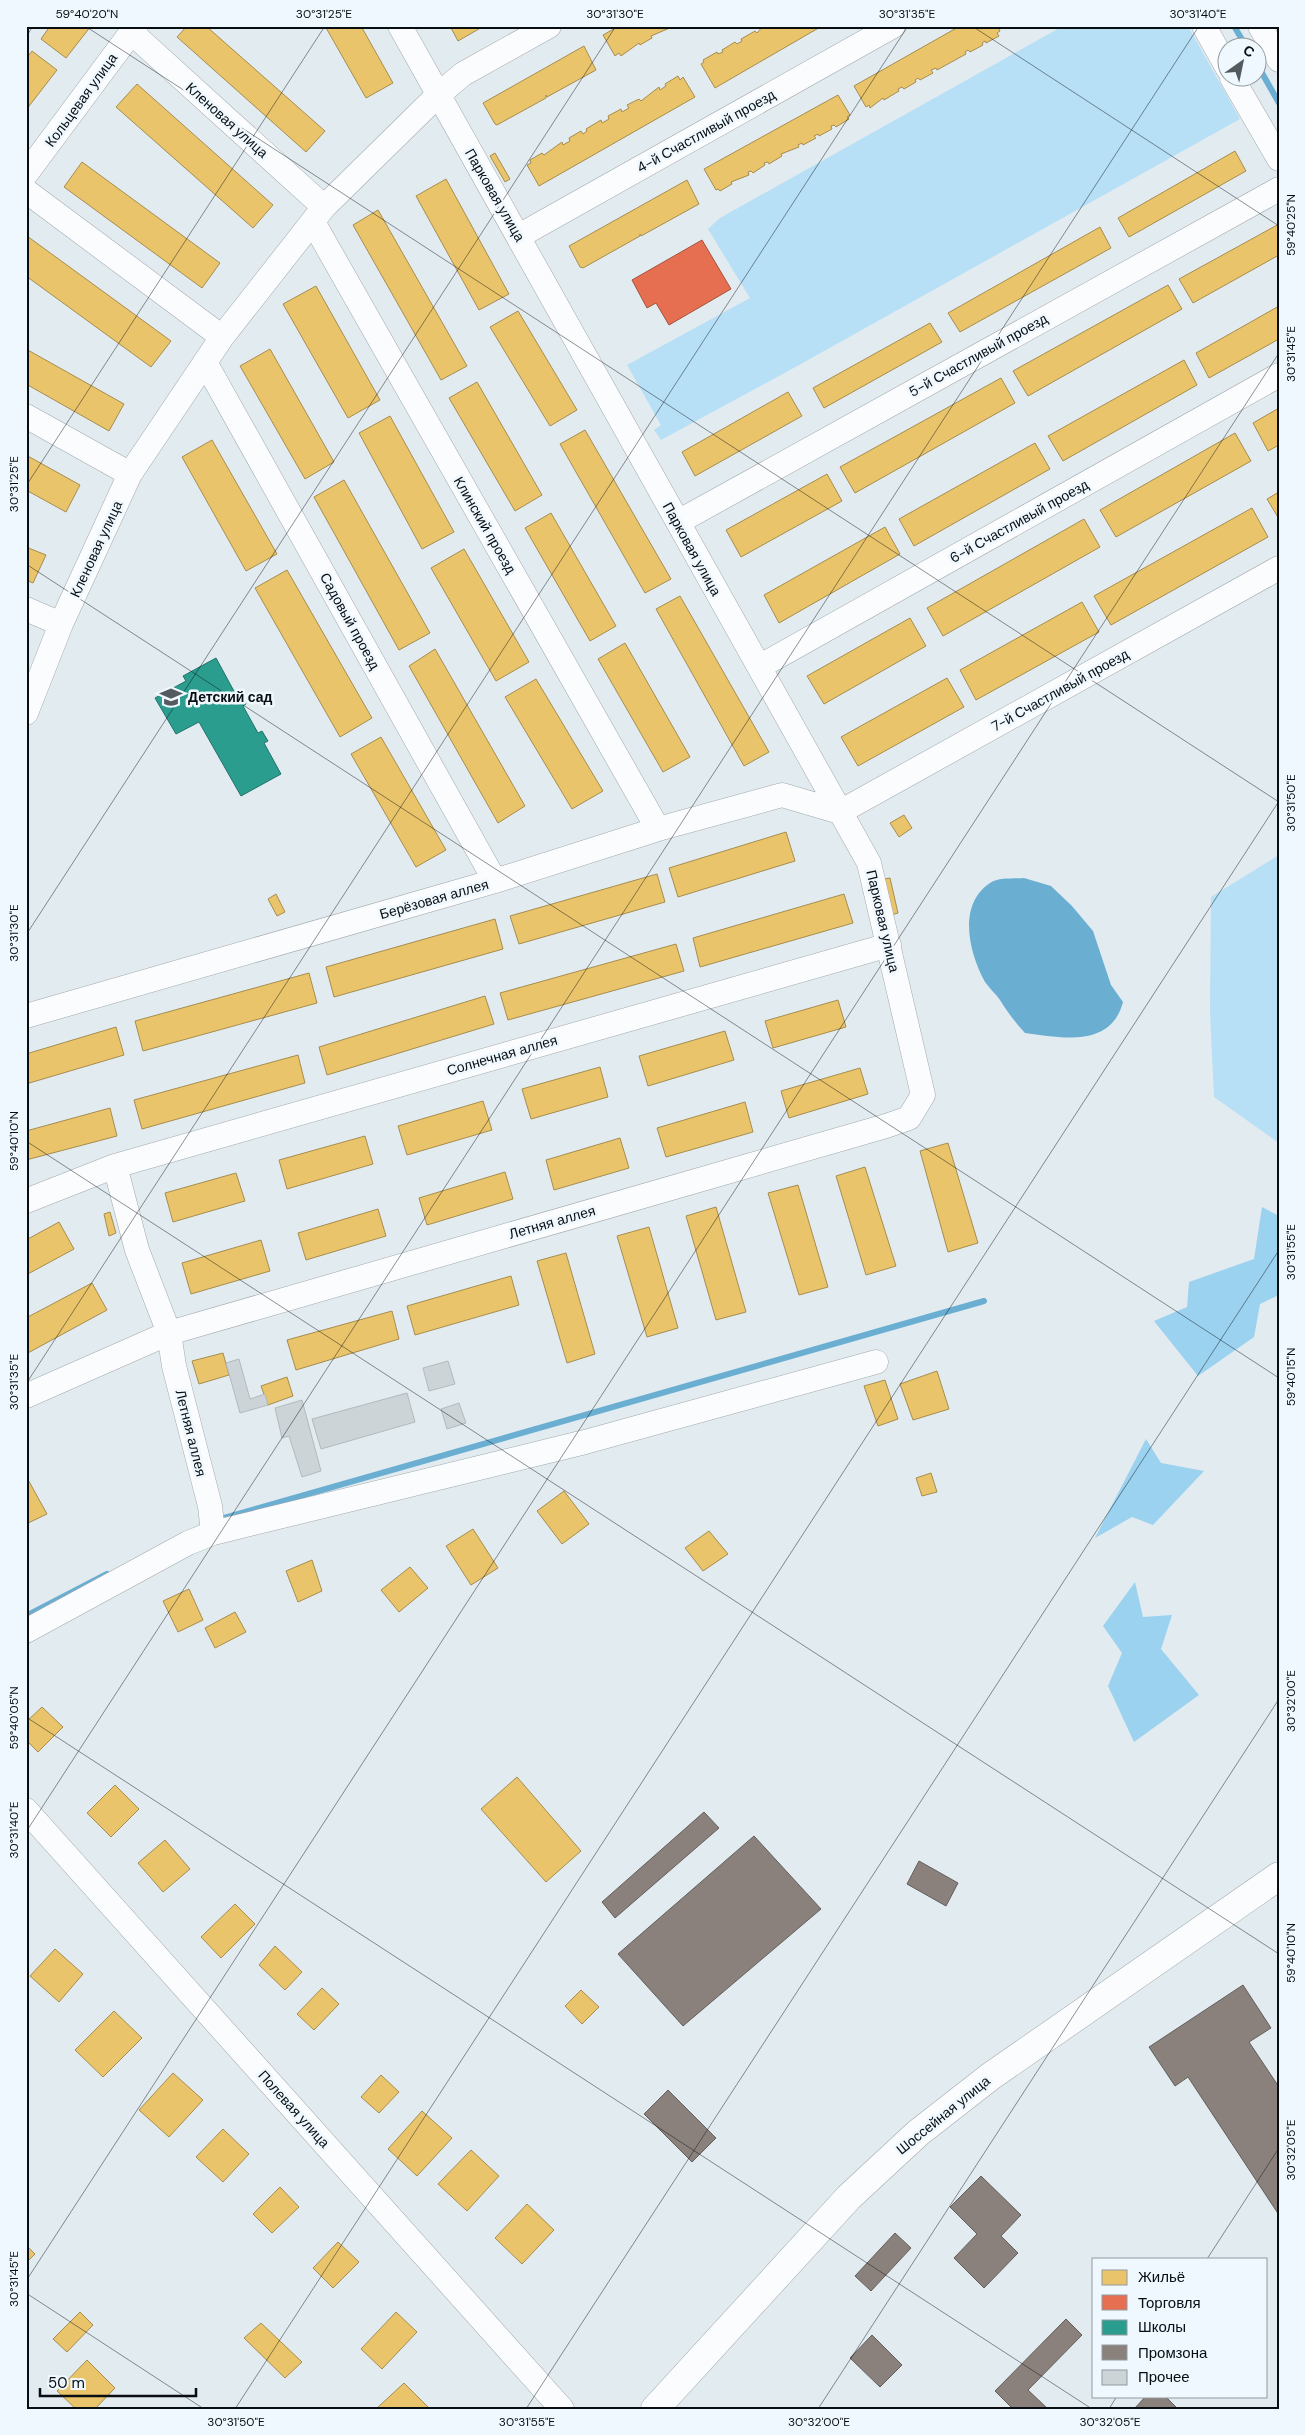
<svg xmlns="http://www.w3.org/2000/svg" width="1305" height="2435" viewBox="0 0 1305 2435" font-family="'DM Sans',sans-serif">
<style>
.green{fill:#b7dff6}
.forest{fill:#9bd2ef}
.water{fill:#6aafd2}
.homes{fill:#e9c46a;stroke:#a68d4f}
.shops{fill:#e76f51;stroke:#a4523e}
.schools{fill:#2a9d8f;stroke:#207269}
.industry{fill:#8a817c;stroke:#635e5c}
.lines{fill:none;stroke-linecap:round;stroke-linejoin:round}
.stream{stroke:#6aafd2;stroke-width:6}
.building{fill:#ccd4d8;stroke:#b3babe}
.minor-casing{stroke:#a2a9ad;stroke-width:25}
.major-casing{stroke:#a2a9ad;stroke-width:29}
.minor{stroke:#fbfcfd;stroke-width:24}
.major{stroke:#fbfcfd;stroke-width:28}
.ticks{fill:none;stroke:#080e11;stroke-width:1;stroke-opacity:0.45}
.labels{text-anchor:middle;stroke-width:5;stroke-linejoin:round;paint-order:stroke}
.street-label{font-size:14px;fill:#080e11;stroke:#eff8fe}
.poi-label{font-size:14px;font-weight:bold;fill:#080e11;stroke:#eff8fe;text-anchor:start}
.neatline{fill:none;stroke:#080e11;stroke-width:2}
.ticks-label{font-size:12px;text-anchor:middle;fill:#080e11}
</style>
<rect width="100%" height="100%" fill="#e2ebf0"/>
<path class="green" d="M1063 26H1188L1240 119 790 370 661 440 654 430 661 425 627 365 750 298 708 229 720 218Z
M1279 855V1143L1214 1097 1210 1012 1211 897Z"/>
<path class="forest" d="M1262 1207 1279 1216V1295L1260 1304 1254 1337 1198 1376 1154 1321 1187 1307 1189 1282 1254 1259Z
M1146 1439 1161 1463 1204 1471 1153 1525 1132 1517 1095 1538Z
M1135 1582 1143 1617 1172 1615 1161 1649 1199 1695 1134 1742 1108 1686 1122 1653 1103 1626Z"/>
<path class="water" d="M1024 878 1051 886 1072 906 1093 931 1111 985 1123 1002C1111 1048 1062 1038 1025 1033 1015 1022 1008 1013 1000 1000 995 993 989 988 985 982 969 953 957 905 990 883 999 877 1013 879 1024 878Z"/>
<path class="homes" d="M50 26H91L66 58 41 39Z
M187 26H206L325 131 306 152 177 37Z
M325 26H361L393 83 366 98Z
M450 26H484L458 41Z
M619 26H672V27L651 36 652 38 640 45 639 43 621 56 619 53 615 56 603 35Z
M763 26H822L715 88 701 64 704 62 703 60 717 52 718 54 723 52 722 50 735 42 737 44 742 41 741 39 755 31 757 33Z
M998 26 1000 31 997 33 999 36 986 43 985 41 982 43 983 45 970 52 968 50 965 52 966 54 937 70 936 68 931 70 933 73 920 80 918 78 915 80 916 82 904 89 902 87 898 89 899 91 884 100 883 98 870 108 869 105 866 107 854 86 960 26Z
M584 46 596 70 547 97 546 95V98L497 125 495 124 483 103Z
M32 51 57 70 26 110V59Z
M678 76 680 80 683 77 695 97 539 186 527 165 531 163 530 160 542 153 544 155 562 142 563 145 570 141 569 138 581 131 583 134 587 131 586 129 601 120 602 123 609 119 608 116 621 109 622 112 629 108 627 105 639 99 641 101 659 87 660 90 666 86 665 84Z
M137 84 273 205 253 228 116 107Z
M838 95 850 115 847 117 849 119 836 127 834 125 831 126 832 129 819 136 818 134 814 136 816 138 803 145 802 143 798 145 799 147 781 154 782 156 769 164 768 162 764 163 765 165 753 173 751 171 748 172 749 175 731 182 732 184 720 191 718 189 716 190 704 169Z
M1235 151 1246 171 1129 237 1118 218Z
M495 153 510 179 505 182 490 156Z
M82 162 220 263 202 288 64 187Z
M446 179 509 294 479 310 416 196Z
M687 180 699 204 641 236 640 234V236L583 268 580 267 569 246Z
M378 210 467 366 441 380 353 225Z
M1279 224V255L1193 303 1179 279Z
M1100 227 1111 248 960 332 948 313Z
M27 236 171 341 151 367 26 276Z
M1168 285 1182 309 1028 396 1013 371Z
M316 286 380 400 348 418 283 304Z
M1279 306V339L1209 378 1196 353Z
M518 311 577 410 550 426 490 327Z
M930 323 942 342 824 408 813 388Z
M26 349 124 404 109 431 26 384Z
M270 349 334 462 305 479 240 366Z
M1184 360 1197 385 1063 461 1048 436Z
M1001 378 1015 403 855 493 840 467Z
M477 382 542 495 515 511 449 398Z
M788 392 802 416 695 476 682 452Z
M1279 408V445L1268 451 1253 423Z
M390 416 454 532 422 549 359 433Z
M585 430 671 579 645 593 560 444Z
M1235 433 1251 461 1116 537 1100 510Z
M212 440 277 554 246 571 182 457Z
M1035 443 1050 469 914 546 899 519Z
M26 455 80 485 66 512 26 490Z
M827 474 842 501 741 557 726 530Z
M344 480 430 633 399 650 314 497Z
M1279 492V519L1267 499Z
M1252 508 1268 537 1111 625 1094 596Z
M551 513 616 626 590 641 525 528Z
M1084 519 1100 547 943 636 927 608Z
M885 527 900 554 779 623 764 595Z
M26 547 46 555 33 583 26 580Z
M464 549 529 662 496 681 431 568Z
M287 570 372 718 340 737 255 588Z
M680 596 769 752 744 766 656 609Z
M1082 602 1099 632 976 700 960 670Z
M910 618 926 646 824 704 807 676Z
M625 643 690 757 663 772 598 659Z
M435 649 525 806 498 823 409 666Z
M947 678 964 707 858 766 841 737Z
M536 679 603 791 572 809 505 697Z
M381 737 446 850 416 867 351 754Z
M904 815 912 828 899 837 890 823Z
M786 832 795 861 678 897 669 868Z
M657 874 665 902 519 944 510 916Z
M890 878 898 913 891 915 884 879Z
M276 894 285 912 277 916 268 899Z
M844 894 853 923 700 967 693 938Z
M495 919 503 949 334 997 326 967Z
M676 944 684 971 508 1020 500 993Z
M309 973 317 1003 143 1051 135 1021Z
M485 996 494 1024 327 1075 319 1047Z
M838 1000 846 1027 773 1048 765 1021Z
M116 1027 124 1055 26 1084V1054Z
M725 1031 734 1060 648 1086 639 1056Z
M298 1055 305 1083 142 1129 134 1100Z
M600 1067 608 1097 531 1119 522 1089Z
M860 1068 868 1094 789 1118 781 1091Z
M483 1101 492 1130 407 1155 398 1126Z
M745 1102 753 1132 666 1157 657 1128Z
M110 1108 117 1136 26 1160V1131Z
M365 1136 373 1164 287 1189 279 1160Z
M620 1138 629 1168 554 1190 546 1160Z
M948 1143 978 1243 948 1252 920 1151Z
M865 1167 896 1266 866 1275 836 1176Z
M505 1172 513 1199 427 1225 419 1198Z
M236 1173 245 1201 173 1222 165 1193Z
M798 1185 828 1287 799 1295 768 1193Z
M716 1207 746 1312 716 1320 686 1216Z
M378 1209 386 1236 306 1260 298 1233Z
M110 1212 116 1233 109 1236 104 1214Z
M59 1222 74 1249 26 1275V1240Z
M649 1227 678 1328 647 1337 617 1236Z
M261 1240 270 1271 191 1294 182 1263Z
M566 1253 595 1354 567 1363 537 1261Z
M511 1276 519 1305 415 1335 407 1306Z
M92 1283 107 1310 26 1354V1318Z
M392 1311 399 1339 296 1370 287 1340Z
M223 1353 229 1375 199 1384 192 1361Z
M937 1371 949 1409 913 1420 900 1384Z
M287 1377 293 1396 268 1405 261 1386Z
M885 1380 898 1419 878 1426 864 1386Z
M931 1473 937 1492 922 1496 916 1478Z
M26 1476 47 1514 26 1524Z
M564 1491 589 1524 562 1544 537 1511Z
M473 1529 498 1568 471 1585 446 1546Z
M709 1531 728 1554 703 1571 685 1548Z
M312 1560 322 1591 298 1602 286 1571Z
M410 1567 428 1588 399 1612 381 1590Z
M189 1589 203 1620 178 1632 163 1601Z
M235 1612 246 1632 215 1648 205 1628Z
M42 1707 63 1727 38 1752 26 1740V1722Z
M517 1777 581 1851 546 1882 481 1809Z
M115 1785 139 1809 111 1837 87 1813Z
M165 1840 190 1869 163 1892 138 1863Z
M235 1904 255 1924 221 1958 201 1937Z
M275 1946 302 1972 285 1990 259 1965Z
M55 1949 83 1974 59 2002 30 1976Z
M322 1988 339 2004 314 2030 297 2014Z
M581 1990 599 2007 582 2024 565 2006Z
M114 2011 142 2038 103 2077 75 2050Z
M173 2073 203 2100 169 2137 139 2110Z
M381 2075 399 2092 379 2113 361 2097Z
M422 2111 452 2138 417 2176 388 2149Z
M223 2129 249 2154 223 2182 196 2157Z
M471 2150 499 2176 467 2211 438 2184Z
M280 2187 299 2207 272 2233 253 2214Z
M527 2204 554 2230 522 2264 495 2238Z
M338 2242 359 2262 333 2288 313 2268Z
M26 2245 35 2254 26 2263Z
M80 2312 93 2325 67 2352 53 2339Z
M396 2312 417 2332 382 2369 361 2349Z
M261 2323 302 2362 285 2378 244 2338Z
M87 2360 115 2388 95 2409H76L57 2391Z
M404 2383 430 2409H376Z"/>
<path class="shops" d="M702 240 731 289 669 325 656 303 647 308 632 280Z"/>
<path class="schools" d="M216 658 235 693 239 691 246 704 243 706 258 733 262 731 268 741 264 743 281 774 241 796 199 722 176 734 155 698 186 681 183 676Z"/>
<path class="industry" d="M704 1812 719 1828 615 1918 602 1902Z
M754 1836 821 1909 683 2026 618 1954Z
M919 1861 958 1883 946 1906 907 1884Z
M1243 1985 1271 2028 1249 2042 1279 2087V2215L1188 2077 1175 2086 1149 2047Z
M668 2090 716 2138 692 2162 644 2114Z
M981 2176 1021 2215 1001 2236 1018 2253 984 2288 954 2258 977 2234 950 2207Z
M895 2233 911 2248 871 2291 855 2276Z
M1066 2319 1082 2335 1028 2390 1048 2409H1013L995 2391Z
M872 2335 902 2365 880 2387 850 2358Z
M1146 2396H1165L1178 2409H1134Z"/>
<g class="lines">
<path class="stream" d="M1234 26 1247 48
M1258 66 1279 103
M217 1520 984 1301
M26 1616 107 1574"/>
</g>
<path class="building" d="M239 1359 250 1399 265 1394 268 1405 240 1413 226 1363Z
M448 1361 455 1384 429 1391 423 1368Z
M407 1393 415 1422 321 1449 312 1419Z
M302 1400 321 1471 302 1477 289 1436 282 1438 275 1408Z
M459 1403 466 1423 447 1429 441 1409Z"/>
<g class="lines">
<g class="minor-casing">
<path id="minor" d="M1204 26 1228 69
M1260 26 1279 60
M131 32 324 207
M1232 78 1279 159
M26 174 136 26
M26 191 222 337
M313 222 658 829
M519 236 893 26
M205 362 495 881
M26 416 130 474
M678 522 1279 189
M26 609 61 624
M759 667 1279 375
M26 713 61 624 130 474 222 337 324 207 438 95 463 74 549 26
M26 1016 495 881 658 829 782 795 840 812 1279 568
M115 1166 137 1250 169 1333 174 1366 210 1506 213 1533
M26 1201 115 1166 889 945
M26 1396 169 1333 886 1126 909 1118 923 1095 869 863 400 26
M26 1631 188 1543 213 1533 585 1442 876 1362
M26 1810 562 2409"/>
</g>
<g class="major-casing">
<path id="major" d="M655 2409 849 2197 918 2133 991 2076 1279 1876"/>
</g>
<use href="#minor" class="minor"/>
<use href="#major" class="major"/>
</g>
<path class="ticks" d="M85 26 1279 802M972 26 1279 226M26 37 33 26M26 486 325 26M26 564 1279 1378M26 935 616 26M26 1141 1279 1954M26 1384 908 26M26 1717 1092 2409M26 1832 1199 26M1207 2259 1279 2148M26 2281 1279 353M26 2293 204 2409M235 2409 1279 801M526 2409 1279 1250M818 2409 1279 1699M1109 2409 1117 2396"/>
<defs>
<g id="school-bare" transform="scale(1.725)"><path d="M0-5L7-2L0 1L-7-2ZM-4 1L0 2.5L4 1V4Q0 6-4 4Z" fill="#545b5f" stroke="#eff8fe" stroke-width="2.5" paint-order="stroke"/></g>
</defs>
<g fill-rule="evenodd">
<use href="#school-bare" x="171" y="697"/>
</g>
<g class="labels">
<g class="street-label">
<text transform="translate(81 100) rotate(-54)" y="5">Кольцевая улица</text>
<text transform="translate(227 120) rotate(42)" y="5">Кленовая улица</text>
<text transform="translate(706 131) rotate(-29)" y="5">4-й Счастливый проезд</text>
<text transform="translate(495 195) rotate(60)" y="5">Парковая улица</text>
<text transform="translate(978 355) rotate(-29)" y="5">5-й Счастливый проезд</text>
<text transform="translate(1019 521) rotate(-29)" y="5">6-й Счастливый проезд</text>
<text transform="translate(485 525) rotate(60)" y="5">Клинский проезд</text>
<text transform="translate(96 549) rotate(-65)" y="5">Кленовая улица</text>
<text transform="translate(692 549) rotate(61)" y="5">Парковая улица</text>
<text transform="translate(350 621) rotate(61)" y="5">Садовый проезд</text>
<text transform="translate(1060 690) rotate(-29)" y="5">7-й Счастливый проезд</text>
<text transform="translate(434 899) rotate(-16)" y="5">Берёзовая аллея</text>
<text transform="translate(883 921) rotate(77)" y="5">Парковая улица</text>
<text transform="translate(502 1055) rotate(-16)" y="5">Солнечная аллея</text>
<text transform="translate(552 1222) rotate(-16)" y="5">Летняя аллея</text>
<text transform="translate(191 1433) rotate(76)" y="5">Летняя аллея</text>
<text transform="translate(294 2109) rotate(48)" y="5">Полевая улица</text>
<text transform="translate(943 2115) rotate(-39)" y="5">Шоссейная улица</text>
</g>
<g class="poi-label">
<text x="188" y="702">Детский сад</text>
</g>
</g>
<rect width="1305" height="2435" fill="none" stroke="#eff8fe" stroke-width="55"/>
<rect x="1092" y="2258" width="175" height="140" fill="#eff8fe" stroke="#939a9f"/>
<rect x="1102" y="2270" width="25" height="15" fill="#e9c46a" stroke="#939a9f"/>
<text x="1138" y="2282" font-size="15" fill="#080e11">Жильё</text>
<rect x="1102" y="2295" width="25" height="15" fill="#e76f51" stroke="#939a9f"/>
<text x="1138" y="2308" font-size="15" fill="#080e11">Торговля</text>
<rect x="1102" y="2320" width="25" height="15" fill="#2a9d8f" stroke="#939a9f"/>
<text x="1138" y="2332" font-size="15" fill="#080e11">Школы</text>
<rect x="1102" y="2345" width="25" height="15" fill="#8a817c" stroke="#939a9f"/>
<text x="1138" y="2358" font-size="15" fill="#080e11">Промзона</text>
<rect x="1102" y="2370" width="25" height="15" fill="#ccd4d8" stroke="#939a9f"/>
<text x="1138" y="2382" font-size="15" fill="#080e11">Прочее</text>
<g transform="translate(1242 62) rotate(33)"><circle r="24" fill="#eff8fe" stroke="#939a9f"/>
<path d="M0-4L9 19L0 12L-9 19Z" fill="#545b5f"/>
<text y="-8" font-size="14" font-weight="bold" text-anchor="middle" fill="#080e11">С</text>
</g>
<path d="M40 2388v8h156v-8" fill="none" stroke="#080e11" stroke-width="2.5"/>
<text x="48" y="2388" font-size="15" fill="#080e11" stroke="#eff8fe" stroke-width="4" paint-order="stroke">50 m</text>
<rect x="28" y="28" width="1250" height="2380" class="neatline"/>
<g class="ticks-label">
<text x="87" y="18">59°40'20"N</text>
<text x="324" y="18">30°31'25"E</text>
<text x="615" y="18">30°31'30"E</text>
<text x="907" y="18">30°31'35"E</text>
<text x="1198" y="18">30°31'40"E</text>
<text transform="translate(1291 225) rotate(-90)" y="4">59°40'25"N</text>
<text transform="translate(1291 354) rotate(-90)" y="4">30°31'45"E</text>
<text transform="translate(14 484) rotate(-90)" y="4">30°31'25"E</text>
<text transform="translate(1291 803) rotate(-90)" y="4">30°31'50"E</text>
<text transform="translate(14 933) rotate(-90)" y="4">30°31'30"E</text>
<text transform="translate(14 1141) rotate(-90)" y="4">59°40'10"N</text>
<text transform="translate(1291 1252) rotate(-90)" y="4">30°31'55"E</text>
<text transform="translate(1291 1377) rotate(-90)" y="4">59°40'15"N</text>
<text transform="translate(14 1382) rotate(-90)" y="4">30°31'35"E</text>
<text transform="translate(1291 1701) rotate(-90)" y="4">30°32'00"E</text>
<text transform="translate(14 1718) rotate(-90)" y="4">59°40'05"N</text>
<text transform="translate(14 1830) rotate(-90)" y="4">30°31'40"E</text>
<text transform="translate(1291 1953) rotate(-90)" y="4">59°40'10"N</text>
<text transform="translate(1291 2150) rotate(-90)" y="4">30°32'05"E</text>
<text transform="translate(14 2279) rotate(-90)" y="4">30°31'45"E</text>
<text x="236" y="2426">30°31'50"E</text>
<text x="527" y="2426">30°31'55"E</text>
<text x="819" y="2426">30°32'00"E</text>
<text x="1110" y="2426">30°32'05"E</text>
</g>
</svg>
